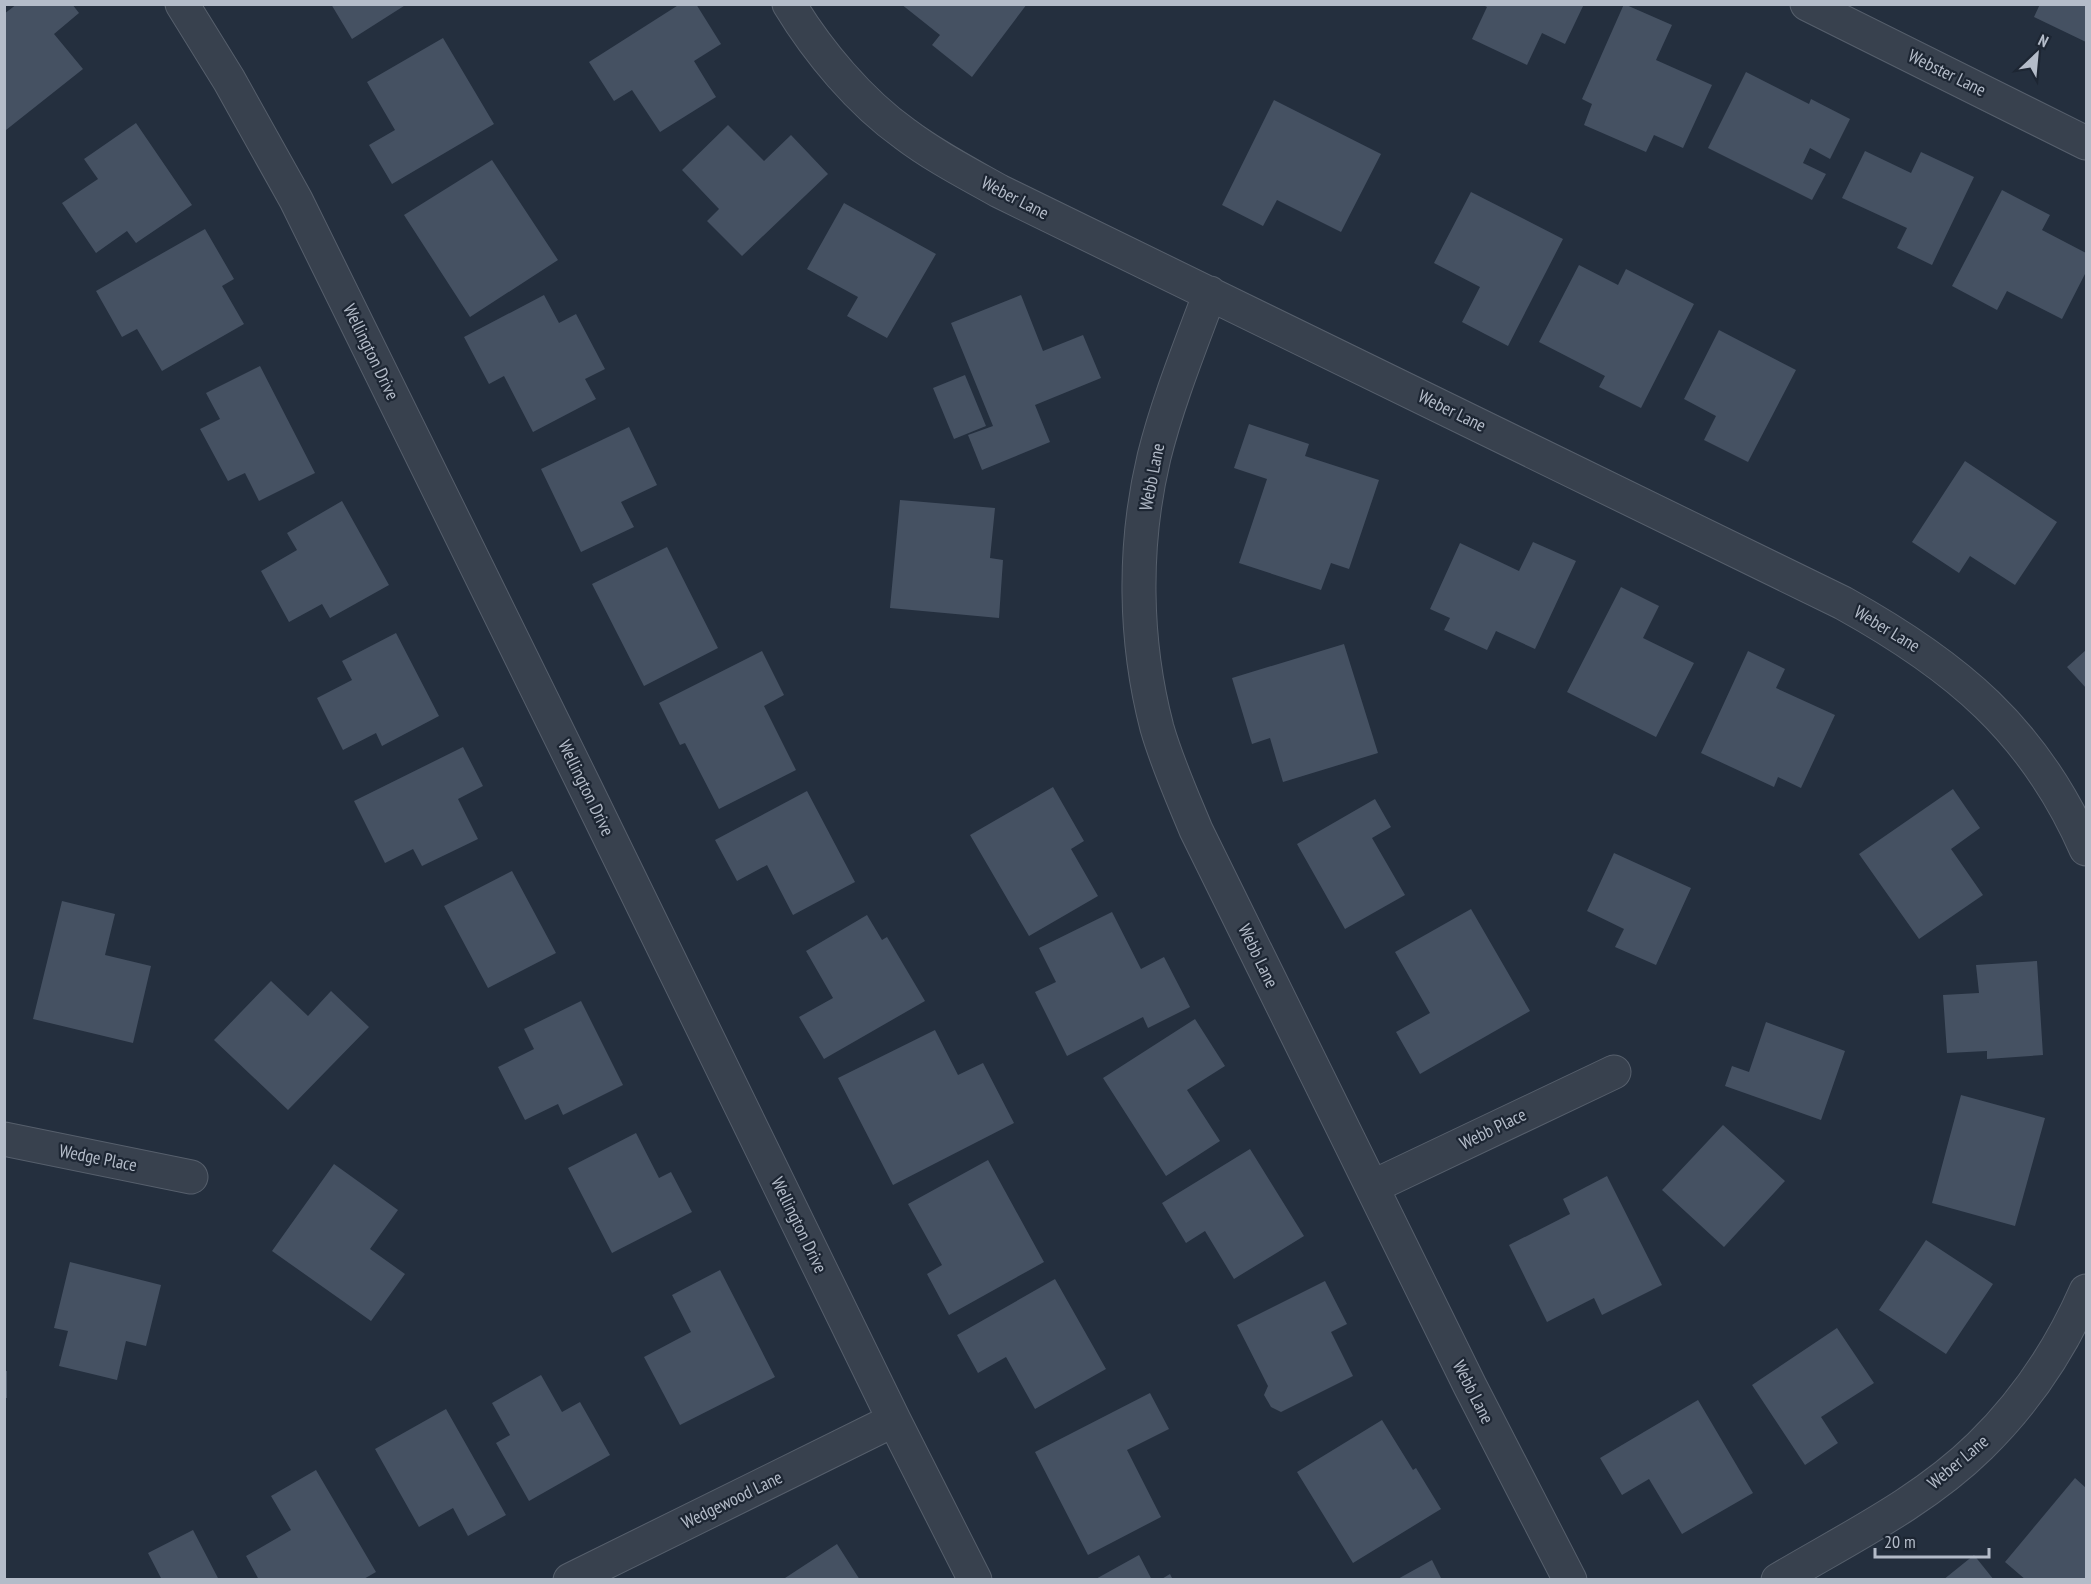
<svg xmlns="http://www.w3.org/2000/svg" width="2091" height="1584" viewBox="0 0 2091 1584" font-family="'PT Sans Narrow',sans-serif">
<style>
.building{fill:#455162}
.lines{fill:none;stroke-linecap:round;stroke-linejoin:round}
.street-casing{stroke:#565f6c;stroke-width:35}
.street{stroke:#38414e;stroke-width:33}
.labels{text-anchor:middle;stroke-width:4.5;stroke-linejoin:round;paint-order:stroke}
.street-label{font-size:18px;fill:#b4bcc9;stroke:#1d2633}
</style>
<rect width="100%" height="100%" fill="#242f3e"/>
<path class="building" d="M17 4H72L79 13 54 34 83 69 6 130 4 128V14Z
M331 4H407L352 39Z
M680 4H696L721 44 694 61 716 97 660 132 632 90 614 101 589 62Z
M901 4H1027L972 77 932 45 940 35Z
M1481 4H1584L1565 44 1542 33 1527 65 1472 39 1487 7Z
M1624 4 1672 25 1656 60 1712 85 1683 148 1654 135 1646 152 1584 125 1592 104 1582 99Z
M2040 4H2086V42L2034 17Z
M443 38 494 124 392 184 369 145 395 130 367 82Z
M1746 72 1809 104 1811 99 1850 119 1830 159 1810 148 1803 163 1826 174 1812 200 1708 148Z
M1274 100 1381 154 1341 232 1277 200 1263 226 1222 205Z
M136 123 192 205 136 243 127 231 96 253 62 203 98 179 84 159Z
M728 125 764 161 791 135 828 174 742 256 707 221 719 209 682 170Z
M1865 151 1911 173 1921 152 1974 177 1932 265 1897 248 1907 228 1842 198Z
M492 160 558 260 470 317 404 215Z
M2002 190 2050 215 2042 230 2086 253V272L2062 319 2007 291 1997 310 1952 286Z
M1471 192 1563 239 1508 346 1462 322 1480 287 1434 263Z
M844 203 936 254 887 338 847 316 858 297 807 269Z
M205 229 234 279 222 286 244 324 162 371 137 329 122 337 96 291Z
M1579 265 1618 285 1626 269 1694 304 1641 408 1599 387 1605 376 1539 342Z
M544 295 559 323 576 314 605 369 585 379 596 399 533 432 504 376 489 384 464 337Z
M1021 295 1043 351 1083 335 1101 378 1035 405 1050 442 982 470 968 435 993 426 951 323Z
M1719 330 1796 370 1748 462 1704 440 1716 416 1684 399Z
M260 366 315 473 259 501 245 473 228 481 200 429 220 419 206 393Z
M965 375 986 426 954 439 933 388Z
M1249 424 1309 444 1305 456 1379 480 1349 569 1331 563 1321 590 1239 563 1267 479 1234 468Z
M629 427 657 485 621 502 634 527 581 552 541 469Z
M1965 461 2057 522 2015 585 1970 556 1959 573 1912 542Z
M900 500 995 508 990 558 1003 560 999 618 890 608Z
M342 501 389 585 330 618 322 604 289 622 261 571 297 550 287 533Z
M1533 542 1576 561 1535 649 1496 631 1487 650 1444 630 1450 618 1430 609 1460 543 1519 571Z
M667 547 718 648 644 686 592 584Z
M1621 587 1659 606 1643 638 1694 663 1656 737 1567 692Z
M396 633 439 716 382 746 376 733 343 750 317 698 352 680 342 661Z
M1344 644 1378 753 1283 782 1270 738 1252 744 1232 678Z
M2086 650V688L2067 667Z
M762 651 784 695 764 706 796 770 719 809 685 743 680 745 659 703Z
M1748 651 1785 669 1776 688 1835 715 1801 788 1778 777 1774 787 1701 753Z
M463 747 483 786 458 799 478 839 422 866 413 849 385 863 354 801Z
M1053 787 1084 841 1071 849 1098 896 1029 936 970 835Z
M1953 789 1980 828 1951 849 1983 895 1919 939 1859 854Z
M807 791 855 882 793 915 767 865 737 881 715 840Z
M1375 799 1391 827 1372 838 1405 895 1345 929 1297 844Z
M1614 853 1691 888 1656 965 1615 947 1624 929 1587 911Z
M512 871 556 953 488 988 444 906Z
M62 901 115 914 105 955 151 966 133 1043 33 1019Z
M1471 909 1530 1011 1420 1074 1396 1032 1430 1013 1395 952Z
M1112 912 1141 969 1164 957 1190 1007 1148 1028 1143 1017 1067 1056 1035 992 1056 982 1039 948Z
M867 915 882 940 887 937 925 1001 824 1059 799 1017 833 998 806 951Z
M2037 961 2043 1055 1987 1059V1051L1947 1053 1943 995 1979 993 1976 965Z
M271 981 308 1016 331 991 369 1027 288 1110 214 1040Z
M581 1001 623 1085 563 1115 558 1104 525 1120 498 1067 534 1049 524 1029Z
M1195 1019 1225 1066 1187 1090 1220 1141 1166 1176 1103 1078Z
M1766 1022 1845 1051 1821 1120 1725 1086 1732 1066 1749 1072Z
M935 1030 958 1075 983 1063 1014 1123 893 1185 838 1078Z
M1961 1095 2045 1118 2015 1226 1932 1203Z
M1723 1125 1785 1181 1724 1247 1662 1190Z
M636 1133 659 1178 671 1172 692 1212 612 1253 568 1168Z
M1250 1149 1304 1236 1234 1279 1205 1231 1186 1243 1162 1203Z
M988 1160 1044 1262 949 1315 927 1274 942 1265 908 1204Z
M334 1164 398 1210 370 1249 405 1274 371 1321 272 1251Z
M1607 1176 1662 1285 1602 1315 1594 1298 1547 1322 1509 1245 1570 1214 1563 1199Z
M1926 1240 1993 1284 1946 1354 1879 1310Z
M70 1262 161 1285 146 1346 126 1341 117 1380 59 1366 68 1331 54 1328Z
M720 1270 775 1377 680 1425 644 1357 691 1332 672 1295Z
M1055 1279 1106 1369 1035 1409 1006 1357 978 1373 957 1335Z
M1325 1281 1347 1324 1331 1332 1353 1376 1281 1412 1271 1407 1264 1395 1268 1386 1237 1325Z
M1837 1328 1874 1383 1821 1417 1838 1443 1805 1465 1752 1385Z
M4 1371H7V1398H4Z
M541 1375 562 1412 580 1402 610 1455 529 1501 496 1443 510 1435 492 1403Z
M1150 1393 1169 1429 1127 1450 1161 1517 1088 1555 1035 1452Z
M1698 1400 1753 1493 1682 1534 1649 1479 1622 1495 1600 1458Z
M446 1409 506 1515 468 1536 453 1508 419 1527 375 1449Z
M1382 1420 1413 1470 1416 1468 1441 1509 1353 1563 1297 1472Z
M316 1470 376 1572 362 1580H259L246 1556 291 1530 271 1496Z
M2075 1478 2086 1488V1580H2026L2005 1562Z
M193 1530 219 1580H162L148 1553Z
M837 1544 860 1580H782Z
M1139 1555 1152 1580H1094Z
M1974 1555 1994 1580H1943Z
M1432 1560 1442 1580H1396Z
M1170 1574 1173 1580H1160Z"/>
<g class="lines">
<g class="street-casing">
<path id="street" d="M182 4 229 80 296 200 587 791 894 1420 975 1580
M789 4C818 52 860 102 905 134 934 156 967 173 999 191L1843 603C1955 665 2034 730 2086 849
M1807 4 2086 143
M1210 293C1190 347 1168 401 1154 457 1133 545 1134 640 1157 728 1167 763 1182 796 1196 830L1470 1386 1570 1580
M4 1139 191 1177
M1372 1187 1614 1072
M570 1580 894 1420
M1778 1580C1847 1539 1923 1502 1980 1446 2025 1402 2061 1348 2086 1291"/>
</g>
<use href="#street" class="street"/>
</g>
<g class="labels">
<g class="street-label">
<text transform="translate(1947 73) rotate(26)" y="6">Webster Lane</text>
<text transform="translate(1015 198) rotate(27)" y="6">Weber Lane</text>
<text transform="translate(371 352) rotate(64)" y="6">Wellington Drive</text>
<text transform="translate(1452 411) rotate(26)" y="6">Weber Lane</text>
<text transform="translate(1152 477) rotate(-79)" y="6">Webb Lane</text>
<text transform="translate(1887 629) rotate(31)" y="6">Weber Lane</text>
<text transform="translate(586 788) rotate(64)" y="6">Wellington Drive</text>
<text transform="translate(1258 956) rotate(64)" y="6">Webb Lane</text>
<text transform="translate(1493 1129) rotate(-26)" y="6">Webb Place</text>
<text transform="translate(98 1158) rotate(11)" y="6">Wedge Place</text>
<text transform="translate(799 1225) rotate(64)" y="6">Wellington Drive</text>
<text transform="translate(1473 1392) rotate(63)" y="6">Webb Lane</text>
<text transform="translate(1958 1462) rotate(-40)" y="6">Weber Lane</text>
<text transform="translate(732 1500) rotate(-26)" y="6">Wedgewood Lane</text>
</g>
</g>
<rect width="2091" height="1584" fill="none" stroke="#b4bcc9" stroke-width="12"/>
<g transform="translate(2037 54) rotate(26)" stroke="#1d2633" stroke-width="4.5" paint-order="stroke">
<path d="M0-4.5L10 22L0 15L-10 22Z" fill="#b4bcc9"/>
<text y="-9" font-size="16" font-weight="bold" text-anchor="middle" fill="#b4bcc9">N</text>
</g>
<path d="M1875 1548v9h114v-9" fill="none" stroke="#b4bcc9" stroke-width="3"/>
<text x="1884" y="1548" font-size="18" fill="#b4bcc9" stroke="#1d2633" stroke-width="4.5" paint-order="stroke">20 m</text>
</svg>
